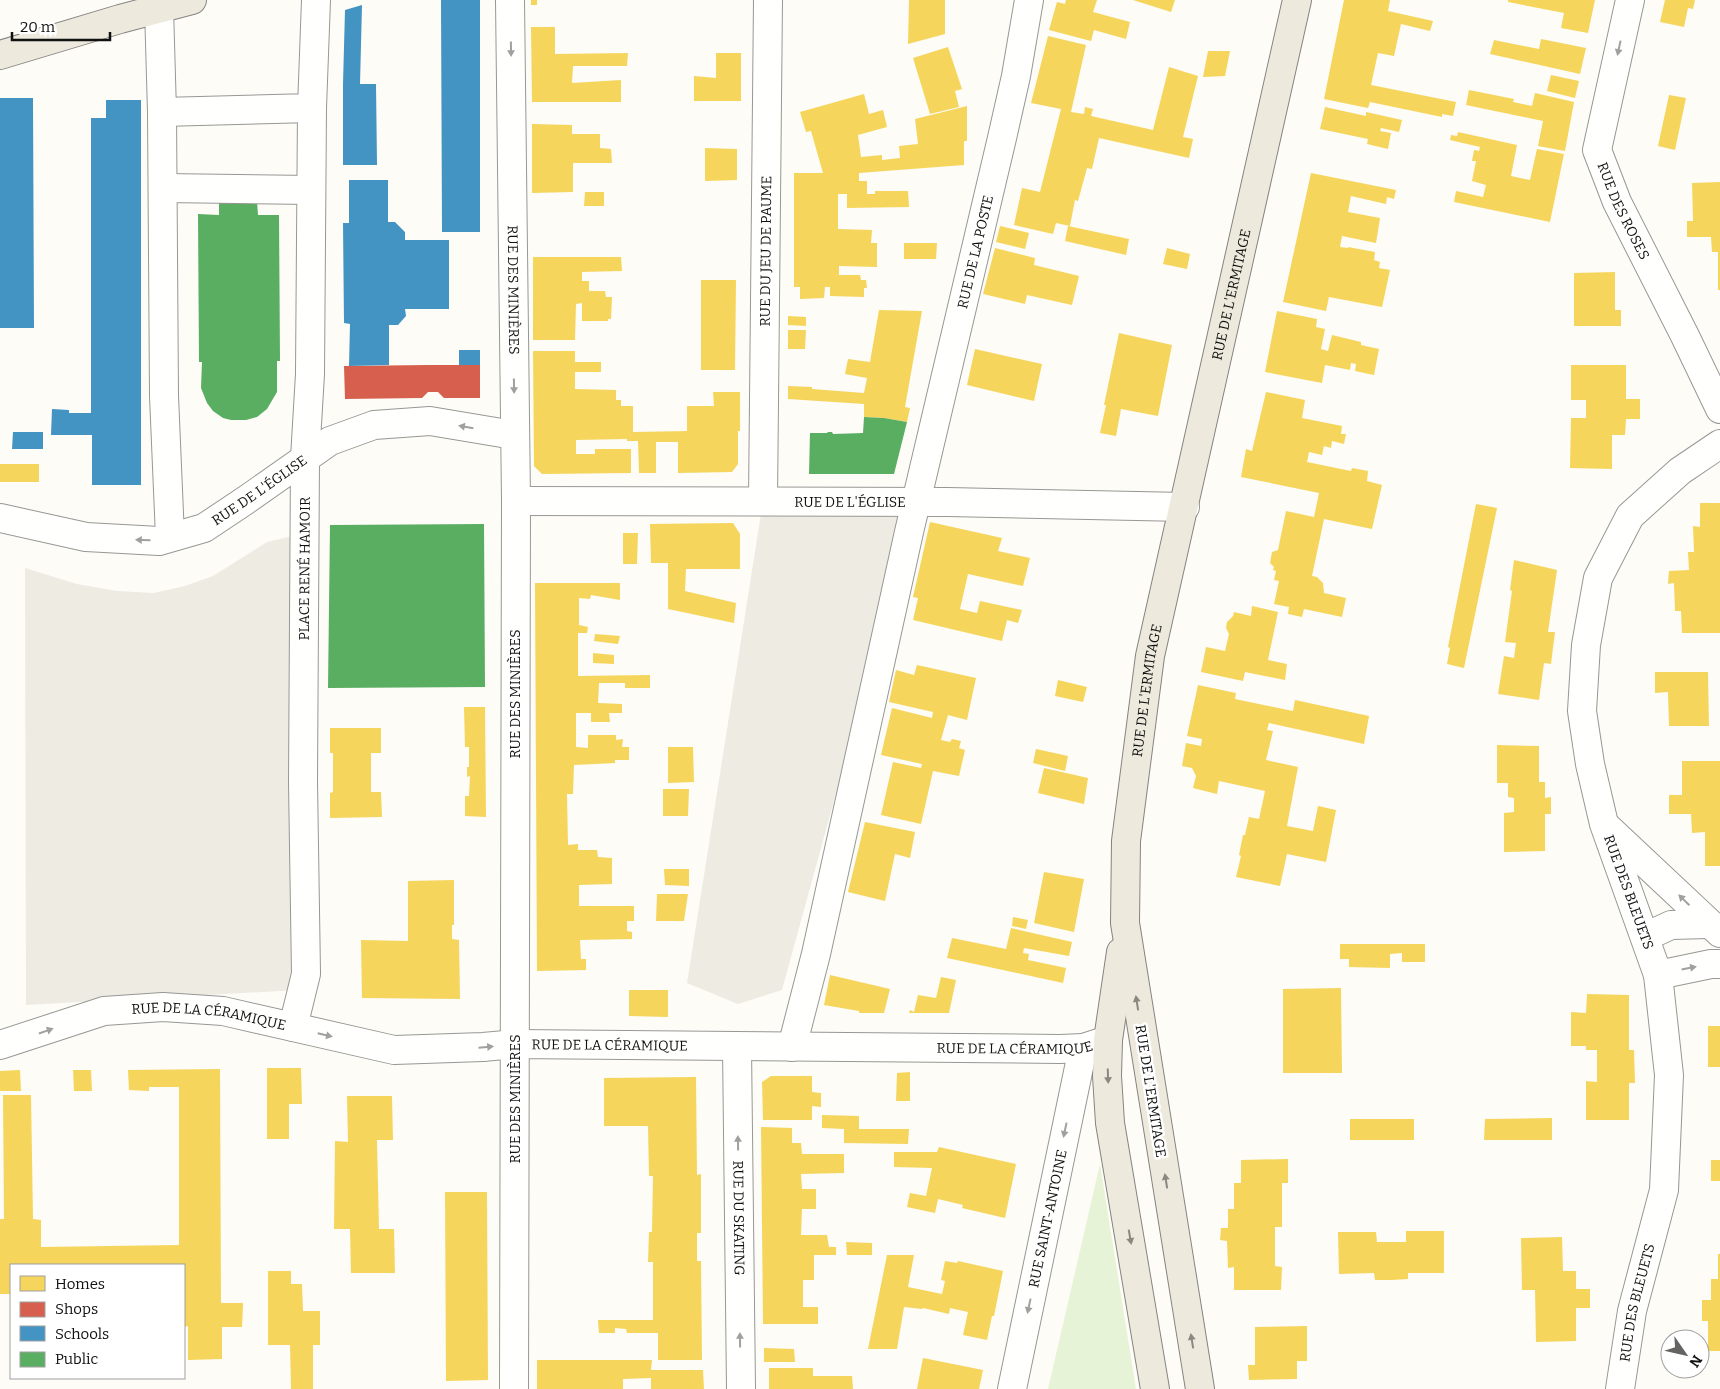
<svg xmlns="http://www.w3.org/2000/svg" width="1720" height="1389" viewBox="0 0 1720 1389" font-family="Bitter,serif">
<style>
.green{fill:#e7f3d7}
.plaza{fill:#edebe2}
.homes{fill:#f6d55c}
.shops{fill:#d6604d}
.schools{fill:#4393c3}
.public{fill:#5aae61}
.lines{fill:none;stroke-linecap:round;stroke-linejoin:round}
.minor-casing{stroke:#979795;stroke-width:30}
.major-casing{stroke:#858482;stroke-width:30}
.minor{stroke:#fffffe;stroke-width:28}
.major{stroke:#ede9dc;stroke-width:28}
.oneway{fill:#a0a09f}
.oneway2{fill:#8a8881}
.labels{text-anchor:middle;stroke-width:5;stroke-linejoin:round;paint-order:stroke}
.street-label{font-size:14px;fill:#111;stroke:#fff}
</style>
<rect width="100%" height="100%" fill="#fdfcf7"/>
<path class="green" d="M1100 1164 1136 1389H1048Z"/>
<path class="plaza" d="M763 501 916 502 782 990 738 1004 687 983Z
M305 533 315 989 26 1005 25 568 77 584 117 591 154 593 185 586 213 576 267 542Z"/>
<path class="homes" d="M531 0H537V5H531Z
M909 0H945V34L908 44Z
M1066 0H1097L1093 12 1130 22 1126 39 1094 30 1091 41 1049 30 1057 2 1065 4Z
M1133 0H1175L1171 12Z
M1344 0H1390L1388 11 1433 21 1430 31 1401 24 1394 56 1378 53 1371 85 1456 102 1453 116 1442 114V117L1370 102 1368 108 1324 99Z
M1508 0H1595L1588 33 1561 28 1564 13 1508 2Z
M1665 0H1695L1693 9 1688 8 1684 27 1660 22Z
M531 27H555V54L628 53 627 66H573L572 83 621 80V102H532Z
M1048 36 1086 45 1071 112 1084 114 1085 107 1093 109 1091 116 1153 130 1169 67 1198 76 1183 137 1193 139 1189 158 1099 138 1092 169 1087 168 1078 201 1075 200 1070 226 1056 223 1053 234 1014 225 1022 188 1040 192 1061 109 1031 103Z
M1541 39 1586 48 1580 74 1490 54 1494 40 1539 49Z
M948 47 962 89 955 91 959 107 930 114 913 58Z
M1208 51H1230L1225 76 1203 77Z
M716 53H741V101H694V76L716 78Z
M1551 75 1579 81 1575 98 1547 91Z
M1469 90 1514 99 1513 102 1532 106 1535 93 1574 102 1565 151 1538 146 1543 121 1466 105Z
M864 94 869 114 883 110 887 127 858 135 861 157 882 155V160L900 158 899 146 918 144 915 119 967 106V141H964V165L859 173V181H867V194H875V191H908L909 207 847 208V194H838V229L872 230 871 243H877V267L839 266V275H860L861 280H866L867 288H864V297L830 296V287H825L824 298 800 299V287H794V173H823L811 131 806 132 800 112Z
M1669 95 1686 98 1675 150 1658 146Z
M1325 107 1366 116V112L1402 120 1399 132 1381 128 1380 131 1391 133 1388 149 1367 144 1368 139 1320 129Z
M532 124 572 125V134H600V148L611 149 612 163H573V192L532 193Z
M1458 132 1517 145 1511 176 1530 180 1537 149 1564 154 1550 222 1454 202 1456 191 1483 197 1486 185 1472 181 1476 161H1472L1474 150 1479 151 1480 147 1450 140 1451 135 1457 136Z
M705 148 737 149V180L705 181Z
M1311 173 1396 190 1394 199 1387 197 1386 204 1351 196 1348 212 1380 218 1378 231 1376 243 1342 236 1340 247 1348 248V247L1375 252 1374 260 1380 262 1379 268 1390 270 1382 307 1329 297 1326 311 1283 302Z
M1720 182V290H1718V252H1712L1711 237H1687V221H1693L1692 183Z
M585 192H604V206H584Z
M1000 226 1029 233 1025 249 996 242Z
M1068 226 1129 239 1126 255 1065 241Z
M904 243H937L936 259H904Z
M995 248 1035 258 1034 265 1079 276 1072 305 1027 295 1025 304 983 294Z
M1167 248 1190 254 1187 269 1163 264Z
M533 257H621L622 271 582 272V281H589V291H605L606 297H612L611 319H608V321H582V303L576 304 575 340H533Z
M1615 272V310H1621V326H1574V273Z
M701 280H736L735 370H701Z
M879 310 922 311 905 407 910 408 907 422 884 418 864 417V404L788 399V386L812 387V389L864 393 867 378 845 374 848 359 870 362Z
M1277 311 1317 319 1316 327 1325 329 1321 349 1328 351 1332 335 1361 342V345L1379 349 1374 375 1355 371 1356 364 1351 363 1350 370 1325 365 1322 383 1265 372Z
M788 316 806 317V326L788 325Z
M788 330H806L805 349H788Z
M1119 333 1172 345 1158 416 1121 409 1116 436 1100 433 1106 405H1104Z
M975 349 1042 364 1034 401 967 385Z
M533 351H575V362H601V372H575V389L616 390V400H621V406H633V432L687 431V406H714L713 392H740V431H738V464L732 472 678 473V442H656V473H639L638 441H627V439L576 440V454H595V449H631V473L542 474 534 466Z
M1571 365H1626V399H1640V419H1626L1625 435H1612V469L1570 468 1571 418H1586V400H1571Z
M1266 392 1305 400 1302 418 1342 426 1341 434H1346L1344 444 1332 441 1331 448 1324 446 1322 455 1309 452 1307 462 1351 471 1352 468 1368 471 1367 481 1382 485 1372 529 1324 519 1312 576 1317 577 1323 583 1324 593 1346 598 1342 617 1304 609 1302 617 1288 614 1289 607 1274 604 1279 581 1274 580 1276 571 1273 570 1274 567 1270 563 1272 552 1278 550 1286 511 1314 517 1319 493 1241 477 1246 449 1252 451Z
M0 464H39V482H0Z
M1700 503H1720V633H1682L1681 611H1675L1674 583 1668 584 1669 571 1689 570 1688 552H1694L1693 526 1700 527Z
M1476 504 1497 508 1464 668 1447 664 1450 648 1448 647Z
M930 522 1002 538 998 551 1030 558 1023 586 968 574 960 609 977 613 980 601 1022 610 1018 623 1007 620 1002 641 913 620 918 598 913 597Z
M733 523 740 534V569H686L685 591 736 603 734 623 668 609V563H651L650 524Z
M623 533H638L637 564H623Z
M1514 560 1557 570 1548 632H1555L1551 664 1544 663 1539 700 1498 694 1504 656 1514 658 1516 643 1505 642 1512 591 1510 590Z
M535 583H620V600L591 595 590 599 579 598V625L588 627 587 633H578V676L650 675V688H625V683H599L598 703 622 704V713H609L610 722H591V713H576V747L588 748V735H616V740L623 739 622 747H629V760H615V763L574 765 573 794H567L568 845 578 844V850H597L598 857 612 858V884L579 885V906H634V921H627V931L632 932V939L580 940 581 959H586V970L537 971Z
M1252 606 1278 612 1268 660 1287 664 1285 680 1245 672 1243 681 1201 672 1206 647 1225 651 1229 634 1226 628 1227 622 1233 616 1234 612 1251 616Z
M595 634 620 636 618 644 594 641Z
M593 653 614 655V664L593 663Z
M917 665 976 678 967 720 948 715 941 740 950 742 952 739 961 741 959 748 965 750 959 776 933 771 921 824 881 815 893 762 921 768 922 764 881 755 892 708 932 718 933 712 889 702 896 670 914 675Z
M1655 672H1708L1709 726H1669L1668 692 1655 693Z
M1058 680 1087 687 1083 702 1055 696Z
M1198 685 1236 693 1235 699 1293 711 1295 700 1369 716 1364 744 1269 723 1267 730 1273 731 1266 760 1298 767 1287 826 1313 831 1318 806 1336 810 1326 862 1287 854 1280 886 1236 877 1241 856 1239 855 1243 835H1245L1249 817 1259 819 1265 791 1219 781 1217 794 1193 788 1196 776 1192 768 1182 766 1186 743 1201 746 1202 739 1187 736Z
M464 707H485L486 817 465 816V796H469L470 776 467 777V767H469V747H465Z
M330 728H381V753H371V792H381L382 817 330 818V793L333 792V753H330Z
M1497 745 1539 746V782H1545V798L1551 797V814H1545V851L1504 852V813L1514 812V798L1508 797V783H1497Z
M668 747H693L694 782 668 783Z
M1036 749 1068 756 1065 771 1033 763Z
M1682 761H1720V866H1705V832L1692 833 1691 814H1669V795H1682Z
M1044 768 1088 778 1084 804 1038 793Z
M663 789H689L688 816H663Z
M865 822 915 832 910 858 895 854 885 901 848 892Z
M664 869H689V886L665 885Z
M1044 872 1084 879 1074 932 1034 923Z
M454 880V925H452V939L459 940 460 999 362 998 361 940 408 941V881Z
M657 894H688L684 921H656Z
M1013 917 1028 920 1026 929 1012 926Z
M1011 928 1072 942 1069 956 1024 948 1023 953 1029 954 1028 960 1066 968 1063 983 947 958 952 938 1006 949Z
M1340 944H1425V962H1402V953L1390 954V968L1349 967V959H1340Z
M830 975 890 989 884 1013H859V1011L824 1005Z
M941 977 956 980 949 1013H909L910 1010 914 1012 918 995 936 998Z
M1341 988 1342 1073H1283V989Z
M629 990H668V1017L629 1016Z
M1587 994 1629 995V1050H1634L1635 1083H1629V1120H1586V1081L1597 1082V1050H1586V1046H1571V1012L1586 1013Z
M1708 1026H1720V1067H1708Z
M267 1068H301L302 1104H289V1139H267Z
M220 1069 221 1303H243V1305L242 1327H222V1359L188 1360V1326L184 1327V1265H11V1294H0V1219H4L3 1095H31L33 1219 41 1220V1247L179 1245V1087H149V1091L129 1090 128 1070Z
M20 1070 21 1091H0V1071Z
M73 1070H91L92 1091H74Z
M910 1072V1101H896L897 1073Z
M771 1076H812V1092L821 1093V1107L812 1106V1120H763L762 1082Z
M696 1077 697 1175 701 1174V1233H697V1261H701L702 1360H658V1333H627L626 1329 615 1328V1333H599L598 1320H653V1262H648L649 1232H652L653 1176H649L648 1126H604V1078Z
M347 1096H392L393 1140H377L379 1229H394L395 1273H351L350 1229H334L335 1141 348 1142Z
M822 1115 859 1116V1129H909L908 1144 844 1143V1129L822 1128Z
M1552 1118V1140H1484L1485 1119Z
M1350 1119H1414V1140H1350Z
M761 1127 792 1128V1143H801L802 1154H844V1173L801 1174 802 1189H816V1209H802L801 1235H827L829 1247H836V1255H814V1280H803V1307H818V1324H763Z
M939 1147 1016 1164 1005 1218 962 1208 963 1205 938 1199 935 1213 907 1207 910 1193 926 1196 932 1168 894 1167V1152H937Z
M1288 1159V1183H1282V1227H1275V1266L1282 1267 1281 1290H1234V1267L1228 1268 1227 1241 1220 1240 1221 1228H1228V1209H1234V1183H1241V1160Z
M1711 1160H1720V1181H1711Z
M445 1192H487L488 1380 446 1381Z
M1406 1231H1444V1273H1408V1279L1392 1280H1375L1374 1273 1339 1274 1338 1232H1376L1377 1242H1406Z
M1562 1237 1563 1271H1576V1289H1590V1308H1576V1341L1536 1342 1535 1290H1522L1521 1238Z
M846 1242 872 1243V1255H847Z
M1718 1254H1720V1351H1708V1321H1702V1300H1711V1279H1718Z
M887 1255H914L908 1287 942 1294 945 1281 941 1280 945 1261 957 1263 958 1261 1003 1271 994 1316H992L987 1340 963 1335 968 1312 950 1308 949 1314 923 1308 922 1309 904 1307 897 1349H868Z
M268 1271H291V1284H302L303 1311H320V1345H313V1389H291L290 1345H268Z
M1307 1326V1361H1297V1379L1249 1380 1248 1365H1255V1327Z
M764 1348 794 1349 795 1362H764Z
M923 1358 983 1370 979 1389H917Z
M537 1360H652L651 1370H703L704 1389H651V1378L623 1379V1389H537Z
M769 1368H813V1376H852L853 1389H769Z"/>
<path class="shops" d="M428 365H480V398H444L438 392H428L422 398 345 399 344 366Z"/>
<path class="schools" d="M441 0H480V232H442Z
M362 5 360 84H376L377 165H343V84L345 10Z
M0 98H33L34 328H0Z
M106 100H141V485H92V435H51L52 409 69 410V413H91V118H106Z
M349 180H388V222H395L405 232V240H449V309H405L406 316 398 325H389V365L349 366 350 324 344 323 343 223H349Z
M459 350H480V365H459Z
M13 432H43V449H12Z"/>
<path class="public" d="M219 201H257L258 215H279L280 361H277V392L267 409 257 417 246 420H231L223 418 213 411 207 403 201 388 202 362H199L198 214 219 215Z
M864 417 884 418 907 422 894 474H809L810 433H827L828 432H832L833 434 863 433Z
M484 524 485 687 328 688 330 525Z"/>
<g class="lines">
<g class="minor-casing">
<g id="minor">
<path id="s1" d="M510 0 516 501 514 1389"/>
<path id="s2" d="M1630 0 1597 150 1617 202 1685 336 1720 409"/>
<path d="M159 8 162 112 312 108 316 0"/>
<path d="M162 112 164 396 170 537"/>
<path d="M163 188 311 190"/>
<path id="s3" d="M516 501 948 502 1185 507"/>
<path id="s4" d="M763 501 768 0"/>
<path id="s5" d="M0 518 86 537 159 541 204 528 246 500 330 441 374 425 430 421 514 435"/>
<path d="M1608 828 1720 933"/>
<path d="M1645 937 1671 925 1708 924"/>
<path d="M1658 975 1711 964H1720"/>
<path id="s6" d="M293 1027 306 974 303 782 305 458 310 374 312 108"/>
<path id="s7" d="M0 1045 104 1011 163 1007 223 1011 394 1050 483 1047 515 1044 1060 1049 1083 1048 1108 1040"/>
<path id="s8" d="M737 1047 741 1389"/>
<path id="s9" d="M792 1047 816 954 909 532 1002 138 1016 76 1029 0"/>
<path id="s10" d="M1012 1389 1083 1048"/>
<path id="s11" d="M1620 1389 1632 1311 1664 1190 1669 1075 1658 975 1604 824 1590 764 1582 711 1586 645 1598 578 1630 516 1680 471 1720 444"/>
</g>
</g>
<g class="major-casing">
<g id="major">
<path d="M0 55 120 19 192 0"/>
<path d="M1121 952 1108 1040 1107 1076 1110 1123 1155 1389"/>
<path id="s12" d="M1200 1389 1125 923 1126 841 1150 656 1297 0"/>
</g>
</g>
<use href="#minor" class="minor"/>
<use href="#major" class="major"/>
</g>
<defs><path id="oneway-solid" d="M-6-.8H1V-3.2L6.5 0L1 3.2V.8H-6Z" transform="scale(1.25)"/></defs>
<g class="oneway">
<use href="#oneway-solid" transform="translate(1619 48) rotate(102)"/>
<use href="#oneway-solid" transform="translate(511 49) rotate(89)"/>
<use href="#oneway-solid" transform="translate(514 386) rotate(89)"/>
<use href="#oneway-solid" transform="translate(466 427) rotate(-170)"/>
<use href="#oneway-solid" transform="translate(143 540) rotate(-178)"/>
<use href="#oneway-solid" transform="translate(1684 900) rotate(-136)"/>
<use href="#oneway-solid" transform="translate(1689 968) rotate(-11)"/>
<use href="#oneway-solid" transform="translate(46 1031) rotate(-19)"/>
<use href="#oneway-solid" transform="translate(325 1035) rotate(13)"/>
<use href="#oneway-solid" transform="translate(486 1047) rotate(-5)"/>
<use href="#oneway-solid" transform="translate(1065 1130) rotate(102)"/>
<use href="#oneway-solid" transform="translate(738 1143) rotate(-91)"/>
<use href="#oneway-solid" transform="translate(1029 1306) rotate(102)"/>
<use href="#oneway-solid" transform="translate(740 1340) rotate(-91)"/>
</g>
<g class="oneway2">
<use href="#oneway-solid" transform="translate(1137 1003) rotate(-99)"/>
<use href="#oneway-solid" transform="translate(1108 1076) rotate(88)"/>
<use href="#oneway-solid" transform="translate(1166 1181) rotate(-99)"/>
<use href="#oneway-solid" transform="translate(1130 1237) rotate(80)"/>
<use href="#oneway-solid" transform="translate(1192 1341) rotate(-99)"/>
</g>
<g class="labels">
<g class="street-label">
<text dy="5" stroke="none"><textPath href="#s2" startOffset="220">RUE DES ROSES</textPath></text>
<text dy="5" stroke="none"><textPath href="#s4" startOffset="250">RUE DU JEU DE PAUME</textPath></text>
<text dy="5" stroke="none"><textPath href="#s9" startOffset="816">RUE DE LA POSTE</textPath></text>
<text dy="5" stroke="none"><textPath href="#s1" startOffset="290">RUE DES MINIÈRES</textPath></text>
<text dy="5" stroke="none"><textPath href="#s12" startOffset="1111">RUE DE L'ERMITAGE</textPath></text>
<text dy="5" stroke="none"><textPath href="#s5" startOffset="275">RUE DE L'ÉGLISE</textPath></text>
<text dy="5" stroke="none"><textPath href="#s3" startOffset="334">RUE DE L'ÉGLISE</textPath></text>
<text dy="5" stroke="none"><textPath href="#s6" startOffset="460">PLACE RENÉ HAMOIR</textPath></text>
<text dy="5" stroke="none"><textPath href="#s12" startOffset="706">RUE DE L'ERMITAGE</textPath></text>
<text transform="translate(515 694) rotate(-90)" y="5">RUE DES MINIÈRES</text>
<text transform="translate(1629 892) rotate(70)" y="5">RUE DES BLEUETS</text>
<text dy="5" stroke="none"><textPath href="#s7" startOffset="215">RUE DE LA CÉRAMIQUE</textPath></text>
<text dy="5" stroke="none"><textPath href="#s7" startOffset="620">RUE DE LA CÉRAMIQUE</textPath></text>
<text dy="5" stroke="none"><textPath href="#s7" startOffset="1025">RUE DE LA CÉRAMIQUE</textPath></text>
<text transform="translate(1151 1091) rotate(81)" y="5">RUE DE L'ERMITAGE</text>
<text transform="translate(515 1099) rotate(-90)" y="5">RUE DES MINIÈRES</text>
<text dy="5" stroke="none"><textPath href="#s8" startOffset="171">RUE DU SKATING</textPath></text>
<text dy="5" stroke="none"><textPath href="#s10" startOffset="174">RUE SAINT-ANTOINE</textPath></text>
<text dy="5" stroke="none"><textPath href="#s11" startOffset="88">RUE DES BLEUETS</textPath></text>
</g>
</g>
<rect x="10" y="1264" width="175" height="115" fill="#ffffff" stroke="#a0a0a0"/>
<rect x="20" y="1276" width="25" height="15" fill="#f6d55c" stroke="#a0a0a0"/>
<text x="55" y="1289" font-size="15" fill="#111111">Homes</text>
<rect x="20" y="1302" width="25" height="15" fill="#d6604d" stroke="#a0a0a0"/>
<text x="55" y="1314" font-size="15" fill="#111111">Shops</text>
<rect x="20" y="1326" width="25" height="15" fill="#4393c3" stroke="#a0a0a0"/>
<text x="55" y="1339" font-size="15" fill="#111111">Schools</text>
<rect x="20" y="1352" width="25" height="15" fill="#5aae61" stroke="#a0a0a0"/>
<text x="55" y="1364" font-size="15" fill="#111111">Public</text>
<g transform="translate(1685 1354) rotate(124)"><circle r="24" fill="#ffffff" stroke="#a0a0a0"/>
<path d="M0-4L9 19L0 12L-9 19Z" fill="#646362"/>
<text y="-8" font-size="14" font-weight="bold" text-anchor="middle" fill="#111111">N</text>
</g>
<path d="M12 32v8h98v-8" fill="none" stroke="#111111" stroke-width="2.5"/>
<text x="20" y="32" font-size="15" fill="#111111" stroke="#ffffff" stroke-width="4" paint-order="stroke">20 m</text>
</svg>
